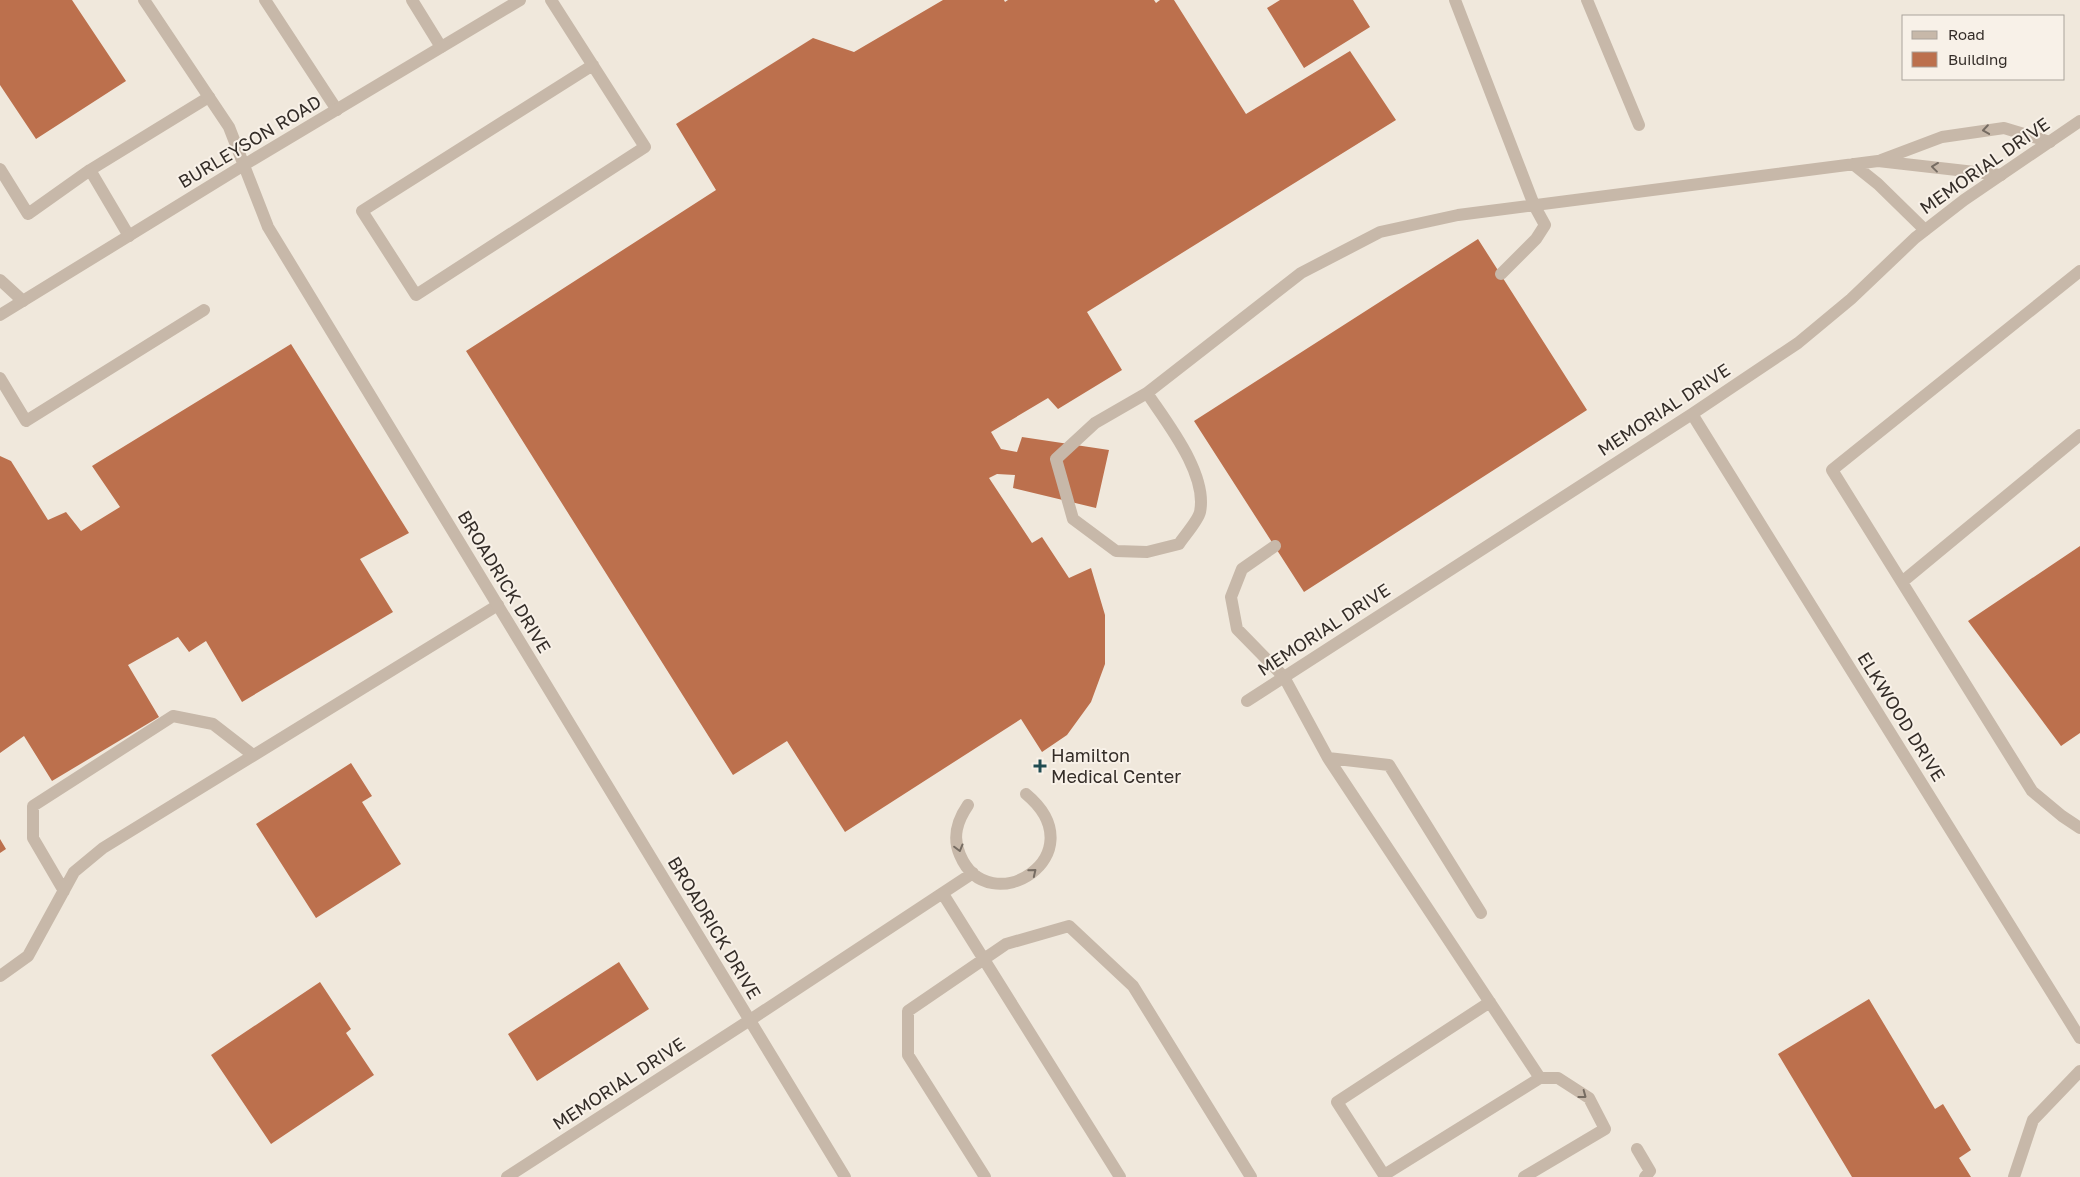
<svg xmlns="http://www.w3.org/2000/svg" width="2080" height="1177" viewBox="0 0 2080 1177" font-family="'Golos Text',sans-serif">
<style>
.building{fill:#bc704d}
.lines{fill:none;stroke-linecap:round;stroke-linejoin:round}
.lane{stroke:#c7b8a9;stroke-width:12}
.street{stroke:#c7b8a9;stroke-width:12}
.oneway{stroke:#766c62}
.poi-dot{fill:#214c52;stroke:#f8f1e8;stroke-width:2}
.labels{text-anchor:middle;stroke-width:4;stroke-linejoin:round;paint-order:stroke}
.street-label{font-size:18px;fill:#342d28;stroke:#f8f1e8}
.poi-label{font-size:18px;fill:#342d28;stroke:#f8f1e8;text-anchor:start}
</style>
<rect width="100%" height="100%" fill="#f0e8dc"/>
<path class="building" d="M0 0H72L126 81 36 139 0 85Z
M943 0H1004L1005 2 1008 0H1154L1156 3 1160 0H1174L1246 114 1350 51 1396 120 1087 312 1122 370 1058 409 1048 398 991 432 1001 449 1017 452 1022 437 1109 450 1096 508 1013 488 1015 475 997 474 989 478 1032 543 1042 537 1069 578 1091 568 1105 615V664L1091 702 1067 735 1042 752 1021 719 845 832 787 741 733 775 466 351 716 190 676 124 813 38 854 52Z
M1280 0H1353L1370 27 1304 68 1267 8Z
M1478 239 1587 410 1304 592 1194 421Z
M291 344 409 533 360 559 393 612 242 702 206 641 189 652 178 637 128 665 159 717 52 781 24 736 0 753V456L11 461 48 520 66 512 81 531 120 507 92 466Z
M2080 546V733L2061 746 1968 621Z
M351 763 372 796 362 802 401 864 316 918 256 824Z
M0 839 6 849 0 853Z
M619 962 649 1009 537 1081 508 1034Z
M320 982 351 1029 346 1033 374 1075 271 1144 211 1055Z
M1869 999 1935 1109 1943 1104 1971 1150 1959 1158 1971 1177H1852L1778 1054Z"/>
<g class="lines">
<path class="lane" d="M265 0 337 110
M412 0 441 47
M551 0 645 147 416 295 362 211 593 65
M1455 0 1534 205 1545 225 1536 239 1501 274
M1587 0 1639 125
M1881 160 1942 137 2004 128 2050 142
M1853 164 1878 184 1925 230
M0 169 28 214 90 170
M129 236 90 170 209 97
M2080 271 1832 470 2032 791 2062 816 2080 828
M0 280 23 301
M0 378 26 421 204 310
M1147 393C1167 423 1208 474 1200 512 1198 521 1184 536 1179 544L1147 552 1116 551 1073 519 1056 459 1095 423 1147 393 1301 273 1380 232 1458 215 1878 161 2001 175
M1275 546 1242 569 1231 597 1237 629 1284 677 1328 758 1540 1078
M1902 582 2080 435
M1328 758 1389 765 1481 913
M968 805C957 821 952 837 960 855 989 924 1099 855 1026 794
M64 891 33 838V806L173 716 213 724 253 755
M943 894 1120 1177
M0 976 28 956 74 872 103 848 498 605
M1490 1002 1337 1102 1384 1175 1540 1078H1558L1589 1098 1605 1129 1524 1177
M750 1020 973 873
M1637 1149 1650 1171 1645 1177
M985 1177 908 1055V1011L1006 944 1069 926 1133 986 1251 1177
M2014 1177 2033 1120 2080 1071"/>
<path class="street" d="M144 0 229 127 268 227 845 1177
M0 315 244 165 520 0
M1692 414 2080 1038
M1247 701 1692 414 1798 343 1851 299 1915 238 1964 200 2080 121
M507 1177 750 1020"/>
</g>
<defs><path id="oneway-chevron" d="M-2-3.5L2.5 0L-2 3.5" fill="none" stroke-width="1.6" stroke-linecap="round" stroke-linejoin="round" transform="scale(1.25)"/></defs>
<g class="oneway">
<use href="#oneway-chevron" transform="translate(1986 130) rotate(172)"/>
<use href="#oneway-chevron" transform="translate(1935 167) rotate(-173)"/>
<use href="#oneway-chevron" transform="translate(959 848) rotate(75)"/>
<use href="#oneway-chevron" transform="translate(1033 872) rotate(-39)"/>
<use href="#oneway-chevron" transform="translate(1583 1095) rotate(37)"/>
</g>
<path class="poi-dot" d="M1037.5 758.5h5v5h5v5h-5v5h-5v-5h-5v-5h5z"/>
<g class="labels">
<g class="street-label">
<text transform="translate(250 142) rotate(-31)" y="6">BURLEYSON ROAD</text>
<text transform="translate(1985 166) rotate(-35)" y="6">MEMORIAL DRIVE</text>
<text transform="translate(1664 410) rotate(-33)" y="6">MEMORIAL DRIVE</text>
<text transform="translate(504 582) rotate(59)" y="6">BROADRICK DRIVE</text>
<text transform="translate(1324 630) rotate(-33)" y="6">MEMORIAL DRIVE</text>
<text transform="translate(1901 717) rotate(58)" y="6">ELKWOOD DRIVE</text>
<text transform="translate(714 928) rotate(59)" y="6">BROADRICK DRIVE</text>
<text transform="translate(619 1084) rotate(-33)" y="6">MEMORIAL DRIVE</text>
</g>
<g class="poi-label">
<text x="1051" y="762">Hamilton<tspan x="1051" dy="21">Medical Center</tspan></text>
</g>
</g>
<rect x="1902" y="15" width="162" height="65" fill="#f8f1e8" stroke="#aaa39b"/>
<rect x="1912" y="31" width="25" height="8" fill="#c7b8a9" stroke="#aaa39b"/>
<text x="1948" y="40" font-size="15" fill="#342d28">Road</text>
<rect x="1912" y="52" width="25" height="15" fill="#bc704d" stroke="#aaa39b"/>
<text x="1948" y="65" font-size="15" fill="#342d28">Building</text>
</svg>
